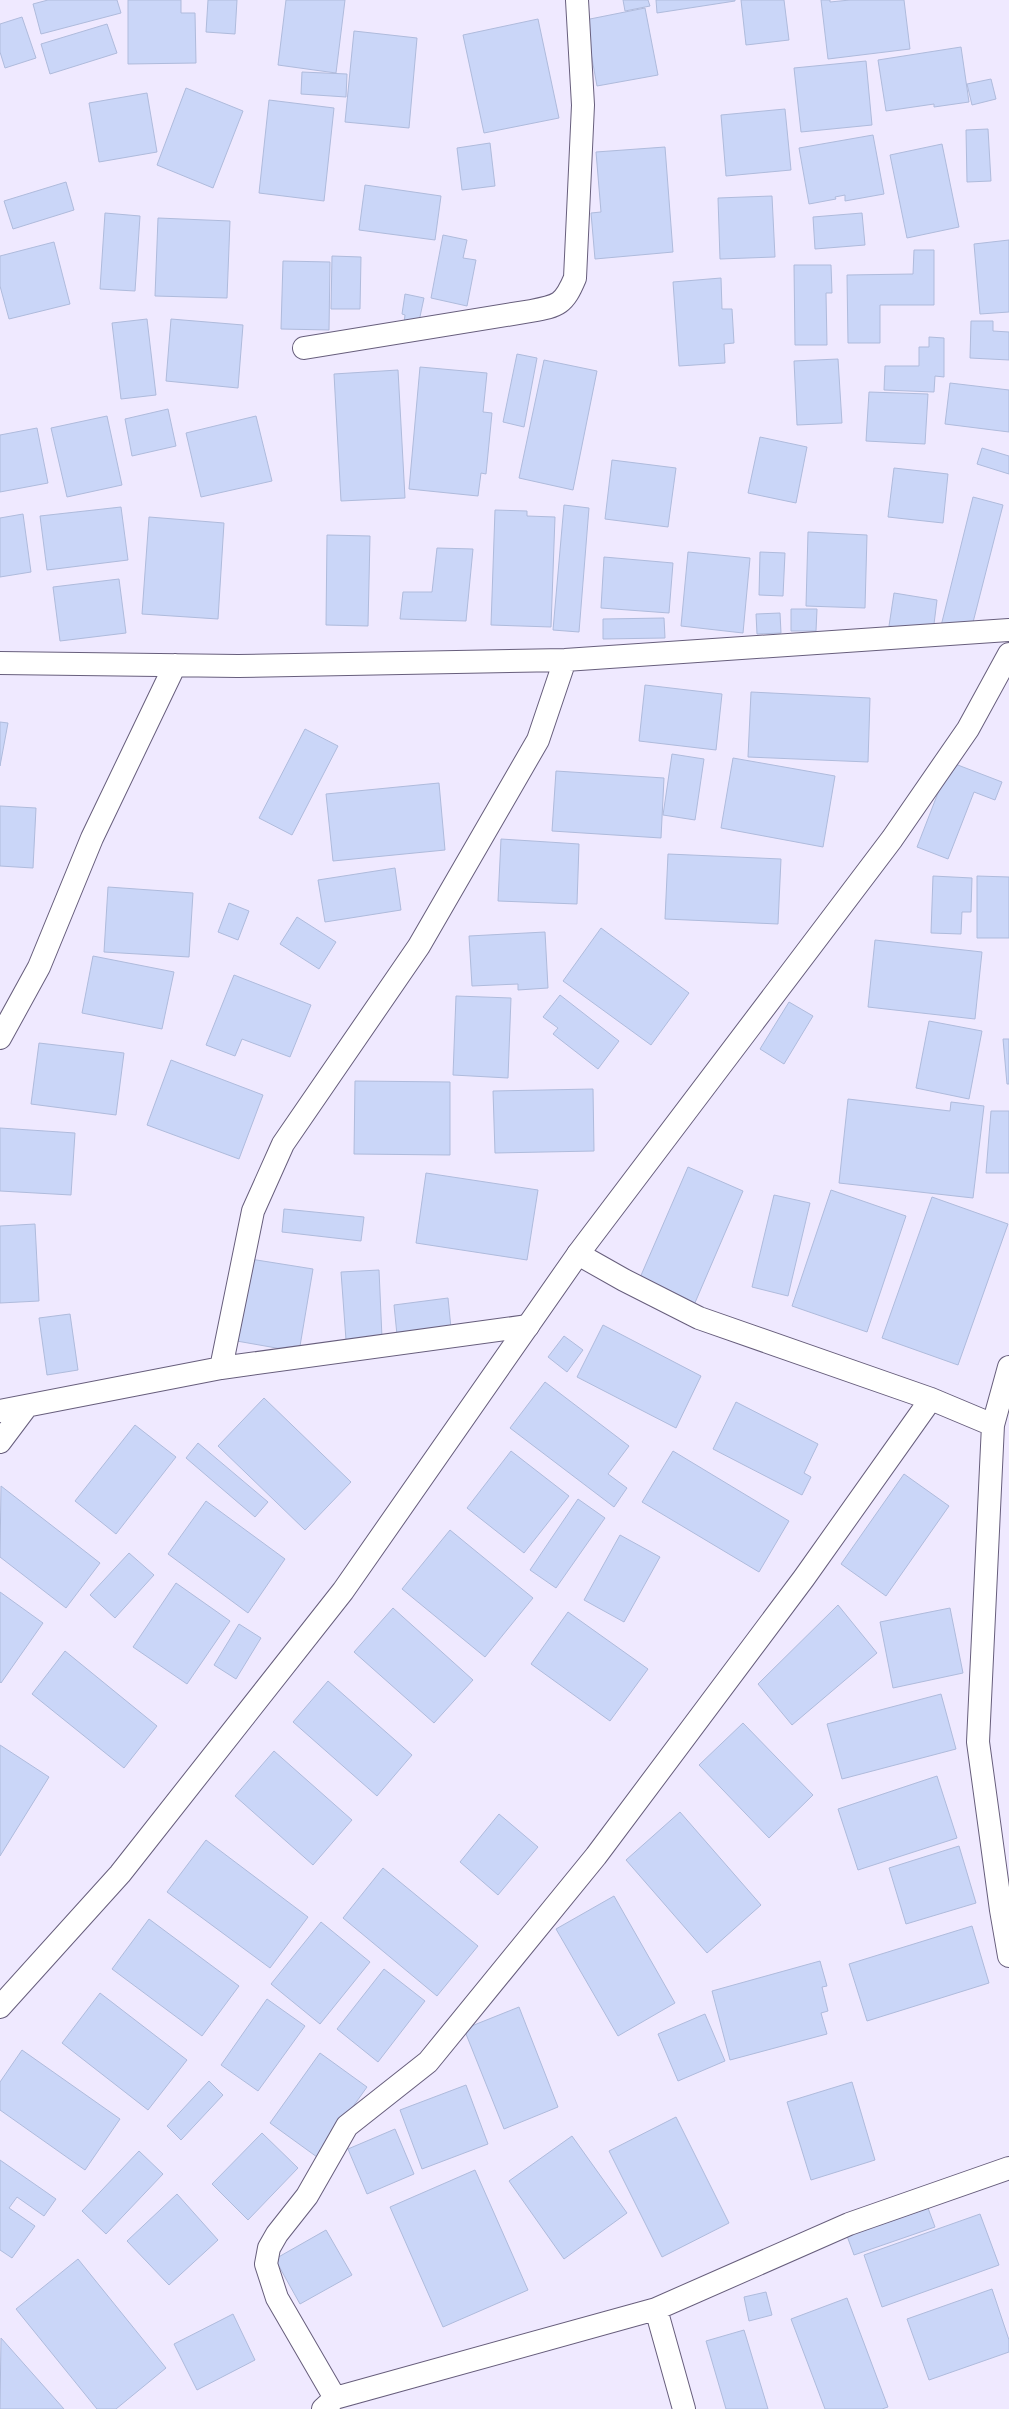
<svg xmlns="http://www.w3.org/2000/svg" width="1009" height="2409" viewBox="0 0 1009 2409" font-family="Rubik,sans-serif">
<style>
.building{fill:#cad6f8;stroke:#afbbdc}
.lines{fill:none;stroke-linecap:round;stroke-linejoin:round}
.minor-casing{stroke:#675e7c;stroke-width:24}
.tertiary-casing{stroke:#675e7c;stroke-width:24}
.minor{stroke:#fff;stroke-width:22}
.tertiary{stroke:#fff;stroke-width:22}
</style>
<rect width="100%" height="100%" fill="#efe9ff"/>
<path class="building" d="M48 0H117L121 13 41 34 33 4Z
M128 0H181V13H195L196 63 128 64Z
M208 0H237L235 34 206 32Z
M286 0H345L336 73 278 65Z
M623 0H648L650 6 625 11Z
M656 0H735V1L657 13Z
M741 0H784L789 40 746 45Z
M821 0H830V2L850 0H904L910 49 828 59Z
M645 8 658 75 597 86 585 20Z
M22 17 36 58 5 68 0 52V24Z
M538 19 559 118 484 133 463 35Z
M107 24 117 53 50 74 41 44Z
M354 31 417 38 409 128 345 122Z
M961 47 969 102 934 107V104L886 111 878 60Z
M866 61 872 125 801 132 794 68Z
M302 72 347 74 346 97 301 94Z
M991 79 996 99 972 105 967 84Z
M186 88 243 111 213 188 157 165Z
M147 93 157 152 99 162 89 103Z
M269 100 334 108 324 201 259 193Z
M785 109 791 170 726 176 721 115Z
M988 129 991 181 967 182 966 130Z
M873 135 884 194 845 201V195L835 197 836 199 809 204 799 148Z
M490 143 495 186 462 190 457 148Z
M942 144 959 227 907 238 890 155Z
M665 147 673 252 595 259 591 213 601 212 596 152Z
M66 182 74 210 13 229 4 201Z
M365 185 441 196 435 240 359 230Z
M772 196 775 257 720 259 718 198Z
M105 213 140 216 135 291 100 289Z
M862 213 865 245 815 249 813 217Z
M158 218 230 221 227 298 155 296Z
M443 235 467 240 463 258 476 260 467 306 431 298Z
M1009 240V312L980 314 974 244Z
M54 242 70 304 9 319 0 286V256Z
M914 250H934V305H880V343H848L847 275 913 274Z
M332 256 361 257 360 309H331Z
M283 261 330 262 329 330 281 329Z
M794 265H831L832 293H826L827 345H795Z
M721 278 722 309H732L734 343 724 344 725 363 679 366 673 282Z
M405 294 424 298 418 326 404 323 405 315 402 314Z
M147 319 156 395 121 399 112 323Z
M171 319 243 325 238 388 166 381Z
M971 321H993V331L1009 332V360L970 358Z
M929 337 944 338V377L935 376 934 392 884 390 885 366H919V347H929Z
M517 354 537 358 524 427 503 422Z
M838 359 842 423 797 425 794 361Z
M544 360 597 371 573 490 519 478Z
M420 367 487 373 483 412 492 413 486 474 481 473 478 496 409 489Z
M398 370 405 498 341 501 334 374Z
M950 383 1009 390V432L945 424Z
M869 392 928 394 925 444 866 441Z
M168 409 176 446 132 456 125 419Z
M107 416 122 485 67 497 51 428Z
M256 416 272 481 201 497 186 433Z
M37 428 48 483 0 492V435Z
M760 437 807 447 796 503 748 493Z
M982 448 1009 456V474L977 464Z
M612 460 676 468 668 527 605 519Z
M894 468 948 474 943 523 888 517Z
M973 497 1003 505 969 638 940 630Z
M564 505 589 508 579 632 553 630Z
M121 507 128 560 47 570 40 516Z
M495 510 527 511V516L555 517 551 627 491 625Z
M23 514 31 572 0 577V518Z
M149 517 224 523 218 619 142 614Z
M808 532 867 535 865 608 806 606Z
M327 535 370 536 368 626 326 625Z
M437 548 473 549 466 621 400 619 403 592H432Z
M688 552 750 558 743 633 681 626Z
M760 552 785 553 783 596 759 595Z
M604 557 673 563 669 613 601 608Z
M119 579 126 633 60 641 53 587Z
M894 593 937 600 933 632 889 626Z
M791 609H817L816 631H791Z
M780 613 781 633 757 634 756 614Z
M664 618 665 638 603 639V619Z
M645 685 722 694 716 750 639 741Z
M751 692 870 698 868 762 748 757Z
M0 722 8 723 0 766Z
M305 729 338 746 292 835 259 818Z
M672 754 704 759 695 820 663 815Z
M733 758 835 776 823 847 721 828Z
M950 762 1002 782 995 800 974 792 948 859 917 847Z
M556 771 664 778 661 838 552 831Z
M439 783 445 850 333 861 326 794Z
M0 806 36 808 33 868 0 866Z
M501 839 579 844 577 904 498 901Z
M668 854 781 859 778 924 665 919Z
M395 868 401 910 325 922 318 880Z
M933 876 972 878 971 912H962L961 934 931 933Z
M977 876 1009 877V938H977Z
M108 887 193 893 189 957 104 952Z
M229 903 249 911 238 940 218 932Z
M297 917 336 942 319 969 280 944Z
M601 928 689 993 651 1045 563 981Z
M545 932 548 988 518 990V984L472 986 469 936Z
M875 940 982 952 975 1019 868 1007Z
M93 956 174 972 162 1029 82 1013Z
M234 975 311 1005 290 1057 242 1039 235 1056 206 1045Z
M560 995 619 1041 598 1069 553 1034 558 1028 543 1017Z
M456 996 511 998 508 1078 453 1075Z
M789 1002 813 1016 784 1064 760 1049Z
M929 1021 982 1031 969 1099 916 1088Z
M1003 1039H1009V1084H1007Z
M39 1043 124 1053 116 1115 31 1104Z
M171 1060 263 1095 239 1159 147 1125Z
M355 1081 450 1082V1155L354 1154Z
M593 1089 594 1151 495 1153 493 1091Z
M848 1099 950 1111 951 1102 984 1106 973 1198 839 1183Z
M991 1111H1009V1173H986Z
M0 1128 75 1133 71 1195 0 1191Z
M688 1167 743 1191 694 1305 639 1280Z
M426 1173 538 1190 527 1260 416 1243Z
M831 1190 906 1216 867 1332 792 1306Z
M774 1195 810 1203 788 1296 752 1287Z
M932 1197 1008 1224 958 1365 882 1338Z
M284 1209 364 1217 361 1241 282 1232Z
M35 1224 39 1301 0 1303V1226Z
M244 1258 313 1269 299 1352 231 1340Z
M379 1270 382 1338 346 1340 341 1272Z
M448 1298 451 1328 397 1335 394 1305Z
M70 1314 78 1370 47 1375 39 1318Z
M603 1325 701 1376 676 1428 577 1377Z
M564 1336 583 1350 567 1372 548 1357Z
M545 1382 629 1446 608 1474 627 1488 614 1507 510 1428Z
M264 1398 351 1482 305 1530 218 1446Z
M736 1402 818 1444 804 1473 811 1477 802 1495 713 1449Z
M135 1425 176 1457 116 1534 75 1501Z
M198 1443 268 1502 255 1517 186 1458Z
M511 1451 569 1496 524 1553 467 1508Z
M673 1451 789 1521 759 1572 642 1502Z
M904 1474 949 1506 886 1596 841 1564Z
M1 1486 100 1563 66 1608 0 1557Z
M578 1499 605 1518 556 1588 530 1570Z
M206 1501 285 1559 248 1613 168 1554Z
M450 1530 533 1598 485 1657 402 1589Z
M620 1535 660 1557 624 1622 584 1600Z
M129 1553 154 1575 115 1618 90 1595Z
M176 1583 230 1621 187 1684 133 1647Z
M0 1592 43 1623 1 1683 0 1682Z
M838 1605 877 1653 792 1725 758 1684Z
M393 1608 473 1680 434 1723 354 1652Z
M950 1608 963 1673 893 1688 880 1622Z
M568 1612 648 1669 610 1721 531 1664Z
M239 1624 261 1638 236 1679 214 1665Z
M65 1651 157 1726 124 1768 32 1694Z
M328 1681 412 1755 377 1796 293 1722Z
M941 1694 956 1749 842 1779 827 1724Z
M743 1723 813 1795 769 1838 699 1765Z
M0 1745 49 1777 0 1856Z
M274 1751 352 1820 313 1865 235 1796Z
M937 1776 957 1838 858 1870 838 1809Z
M680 1812 761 1905 707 1953 626 1860Z
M499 1814 538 1847 498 1895 460 1862Z
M206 1840 308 1917 270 1968 167 1892Z
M959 1846 976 1903 906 1924 889 1868Z
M383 1868 478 1946 437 1996 343 1918Z
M614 1896 675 2003 618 2036 556 1929Z
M149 1919 239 1986 202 2036 112 1969Z
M321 1922 370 1962 320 2024 271 1984Z
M972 1926 989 1983 867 2021 849 1964Z
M820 1961 827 1986 822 1987 828 2011 821 2013 827 2034 730 2060 712 1991Z
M384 1969 425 2001 378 2062 337 2029Z
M100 1993 187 2060 148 2110 62 2043Z
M267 1999 305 2026 258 2091 221 2065Z
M519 2007 558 2107 504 2129 464 2029Z
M705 2014 725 2061 678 2081 658 2034Z
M22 2050 120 2119 85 2170 0 2110V2082Z
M320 2053 367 2087 317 2157 270 2123Z
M209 2081 223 2095 181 2140 167 2126Z
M852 2082 875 2160 811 2180 787 2102Z
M466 2085 488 2144 422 2169 400 2110Z
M676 2117 729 2223 662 2257 609 2151Z
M395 2129 414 2174 367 2194 348 2149Z
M262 2133 298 2168 248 2220 212 2184Z
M572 2136 627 2213 564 2259 509 2181Z
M139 2151 163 2174 106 2234 82 2211Z
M0 2160 56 2199 44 2216 17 2197 9 2208 35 2226 12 2258 0 2250Z
M475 2170 528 2290 443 2327 390 2207Z
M177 2194 218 2240 169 2285 127 2241Z
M928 2208 935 2227 854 2255 847 2236Z
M980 2214 999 2265 882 2307 864 2255Z
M326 2230 352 2275 300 2304 275 2259Z
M78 2259 166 2368 116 2409H97L16 2309Z
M992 2289 1009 2340V2352L929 2380 907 2319Z
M766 2292 772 2315 749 2321 744 2297Z
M847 2298 888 2407 882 2409H825L791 2319Z
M233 2314 255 2360 197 2390 174 2344Z
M744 2330 768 2409H726L706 2341Z
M1 2338 64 2409H0Z"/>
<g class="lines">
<g class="minor-casing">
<path id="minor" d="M304 348 531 311C559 306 564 304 575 278L583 105 577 0
M0 663 238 666 565 660 1009 630
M0 1038 39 967 92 838 175 665
M578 1254 624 1280 699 1318 931 1399 993 1425
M1009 1367 993 1425 978 1742 1001 1910 1009 1956
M221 1368 253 1211 283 1144 419 946 538 740 565 660
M0 1411 221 1368 528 1326
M0 1442 27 1406
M656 2309 684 2409
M335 2398 277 2298 266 2264 269 2248 277 2234 307 2196 347 2126 428 2062 596 1856 804 1578 931 1399
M323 2409 335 2398 656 2309 849 2224 1009 2168"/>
</g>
<g class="tertiary-casing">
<path id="tertiary" d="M0 2007 120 1874 343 1591 578 1254 892 839 968 729 1009 654"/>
</g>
<use href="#minor" class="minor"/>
<use href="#tertiary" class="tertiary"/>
</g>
</svg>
